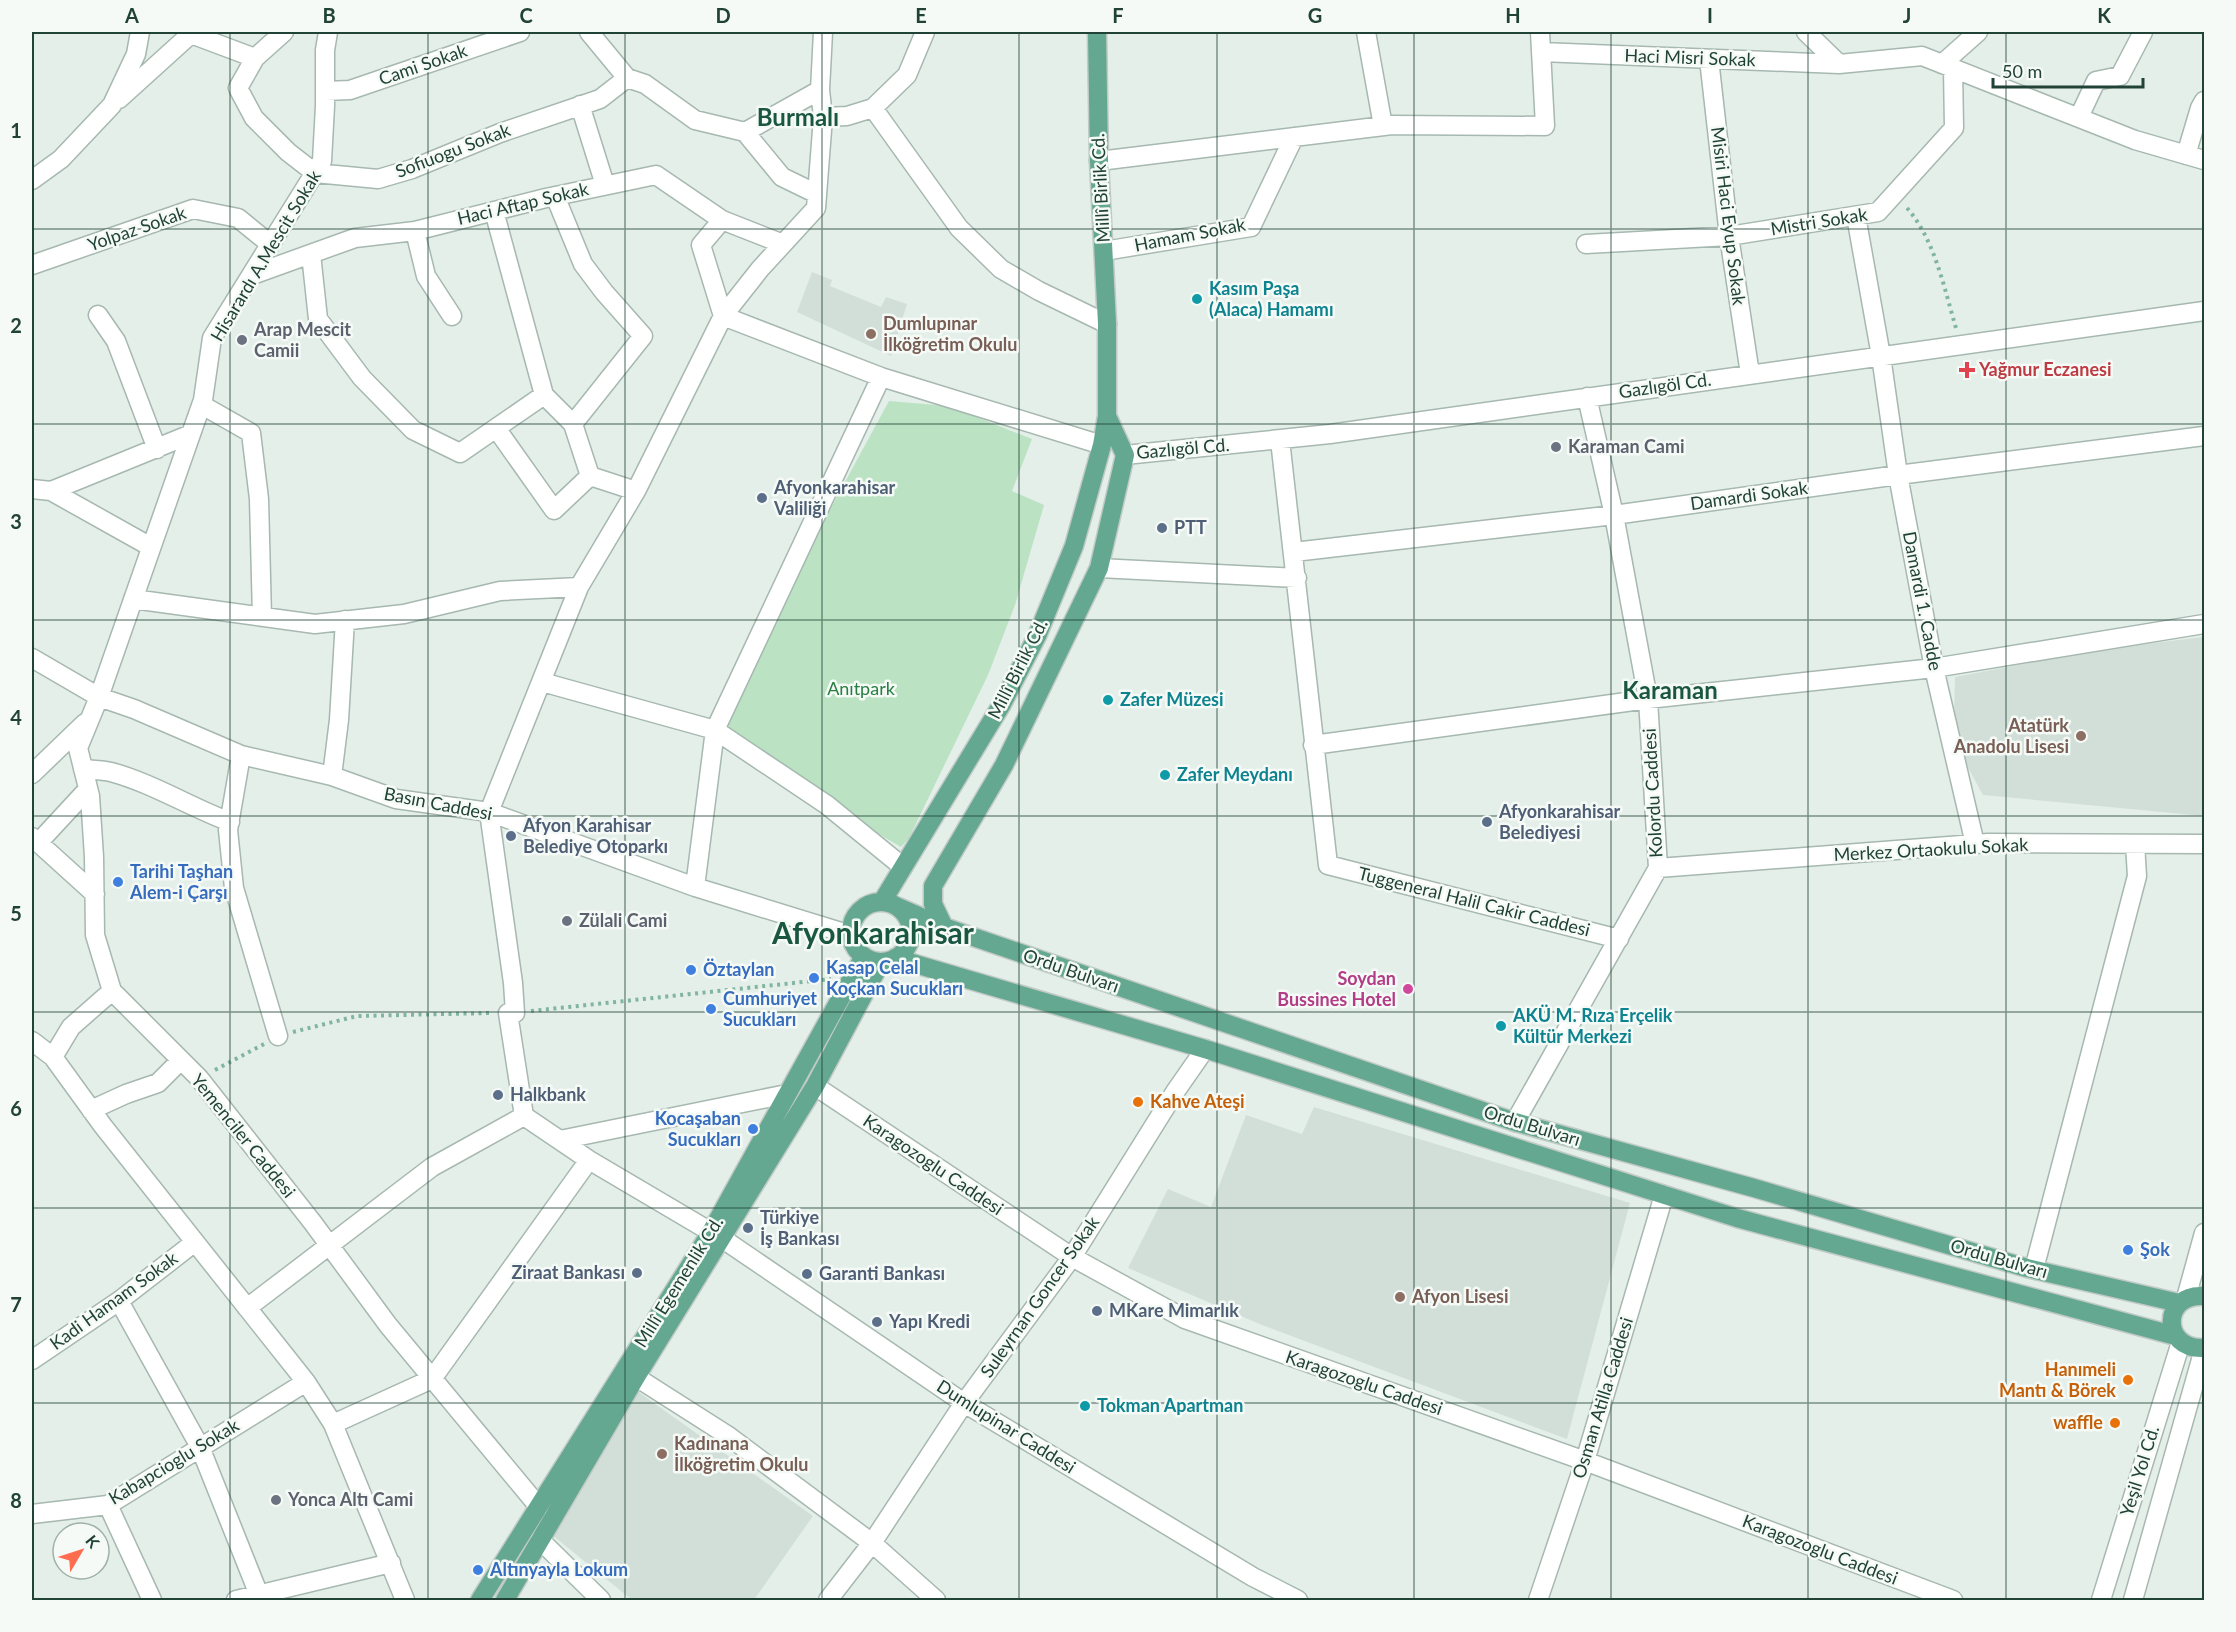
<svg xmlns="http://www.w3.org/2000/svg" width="2236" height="1632" viewBox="0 0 2236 1632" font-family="Lato,sans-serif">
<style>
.built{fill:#d2dfd8}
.green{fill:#bbe2c2}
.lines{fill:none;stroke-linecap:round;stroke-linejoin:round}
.minor-casing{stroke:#a6b8b0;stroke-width:21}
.major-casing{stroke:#c1cac7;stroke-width:21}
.path{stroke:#81b5a0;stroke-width:4;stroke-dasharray:3 4.5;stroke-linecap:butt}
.minor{stroke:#fff;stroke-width:18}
.major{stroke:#64a891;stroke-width:18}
.grid{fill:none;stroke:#214237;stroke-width:1.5;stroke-opacity:0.55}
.culture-dot{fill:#0f9aa8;stroke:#f5faf7;stroke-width:2}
.education-dot{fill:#8d6e63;stroke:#f5faf7;stroke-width:2}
.worship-dot{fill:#6b7280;stroke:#f5faf7;stroke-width:2}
.health-dot{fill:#e0444e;stroke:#f5faf7;stroke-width:2}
.service-dot{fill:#5c6f8a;stroke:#f5faf7;stroke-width:2}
.shop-dot{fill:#3f7fe0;stroke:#f5faf7;stroke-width:2}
.hotel-dot{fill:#d1479c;stroke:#f5faf7;stroke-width:2}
.food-dot{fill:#e8710a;stroke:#f5faf7;stroke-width:2}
.labels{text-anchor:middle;stroke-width:5;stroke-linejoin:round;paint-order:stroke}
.street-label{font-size:18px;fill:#214237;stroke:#f5faf7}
.culture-label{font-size:18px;font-weight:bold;fill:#0d838f;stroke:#f5faf7;text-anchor:start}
.education-label{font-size:18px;font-weight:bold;fill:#785e54;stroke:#f5faf7;text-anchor:start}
.worship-label{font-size:18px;font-weight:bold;fill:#5b616d;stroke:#f5faf7;text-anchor:start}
.health-label{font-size:18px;font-weight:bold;fill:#be3a42;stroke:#f5faf7;text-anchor:start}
.service-label{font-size:18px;font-weight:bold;fill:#4e5e75;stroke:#f5faf7;text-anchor:start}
.park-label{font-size:18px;fill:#277e41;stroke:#f5faf7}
.shop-label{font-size:18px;font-weight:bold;fill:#366cbe;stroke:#f5faf7;text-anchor:start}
.hotel-label{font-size:18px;font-weight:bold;fill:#b23c85;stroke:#f5faf7;text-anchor:end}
.food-label{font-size:18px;font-weight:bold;fill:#c56008;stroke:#f5faf7;text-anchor:end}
.district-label{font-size:24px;font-weight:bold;fill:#1a5743;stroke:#f5faf7}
.town-label{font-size:30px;font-weight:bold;fill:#1a5743;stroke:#f5faf7}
.neatline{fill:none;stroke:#214237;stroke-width:2}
.grid-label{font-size:20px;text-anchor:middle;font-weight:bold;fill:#214237}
</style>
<rect width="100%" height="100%" fill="#e4efe9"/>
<path class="built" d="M812 272 832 280 830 286 881 307 886 297 907 304 891 356 797 312Z
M2204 637V816L1983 795 1960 753 1954 719 1955 677 2103 649Z
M1314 1107 1630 1203 1567 1439 1262 1325 1128 1268 1168 1189 1211 1207 1246 1115 1302 1134Z
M637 1391 813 1516 754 1600H632L551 1534Z"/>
<path class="green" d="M889 401 948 406 1032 439 1012 491 1044 505 1015 605 988 675 909 838 901 847 872 830 724 726 807 552Z"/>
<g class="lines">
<g class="minor-casing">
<path id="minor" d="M284 32 255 58 238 88 254 118 288 152 315 173 378 179 412 169 500 133 600 99 627 78
M589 32 627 78 645 84 695 120 745 132 820 90
M1366 32 1383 126
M1806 32 1839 64 1922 56 2135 140 2204 160
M191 34 255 58
M1541 52 1839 64
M1709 59 1729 236 1750 374
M1942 64 1978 32
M325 91 350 90 520 32
M119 99 193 32
M580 105 605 185
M873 108 959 228 1001 269 1039 291 1107 324
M823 117 847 116 873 108 907 75 925 32
M2079 117 2096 81 2120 76 2143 32
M745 132 782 177 817 194
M2186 155 2200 108 2204 101
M1099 161 1392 125 1545 126 1540 32
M32 180 61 159 112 105 136 54 140 32
M555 196 583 264 604 292 643 336 573 424
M494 211 544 395 573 424 590 476 636 491
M1856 216 1881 356 1898 475 1934 668 1975 844
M722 220 701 245 723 316 881 377 1102 445
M415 231 426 276 452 316
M1586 244 1729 236 1878 212 1954 128 1953 68
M1104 251 1251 227 1294 137
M311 254 318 319 362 378 413 430 460 453 544 395
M32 265 193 209 238 218 270 244
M252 275 355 238 415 231 546 198 656 175 722 220 783 244
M98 315 116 341 157 449
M202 405 251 433 259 499 262 617
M496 428 554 510 590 476
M191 434 99 697 78 748 90 796 94 857 95 935 112 991 199 1078 313 1223 388 1325 539 1507
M1280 440 1328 865 1619 939
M1125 455 1330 434 2204 311
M32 489 51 491 151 547
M51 491 191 434 203 400 212 338 322 161 325 106V50L328 32
M1294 552 1614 515 1898 475 2204 436
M1099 568 1297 578
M133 599 315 624 404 614 500 591 579 587
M32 658 99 697 134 709 241 755 332 776 396 799 489 812 695 887 851 935
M542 682 715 730 827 805 903 867
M1313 745 1648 699 1934 668 2204 624
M241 755 228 830 234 888 278 1036
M83 769C92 770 102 770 111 772 152 783 190 807 230 822
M32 774 85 723
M332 776 339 720 345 620
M32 837 95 894
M38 843 88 789
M1658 868 1988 843 2204 844
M695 887 715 730 881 377
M508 1013 524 1116 589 1160 711 1232
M515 1013 513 983 489 812 579 587 636 491 723 316 760 269 816 208 823 117 820 90 823 32
M32 1041 53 1057 103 1126 306 1382 333 1424 405 1600
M53 1057 71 1027 112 991
M815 1086 1072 1257 1185 1319 1585 1461 1953 1600
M91 1110 126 1094 158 1083 180 1061
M1515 1122 1658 868 1648 699 1614 515 1587 397
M560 1140 787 1094
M723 1239 964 1403 1253 1577 1298 1600
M2034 1269 2137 876 2135 844
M2186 1298 2204 1233
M119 1301 200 1447 259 1595
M247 1308 432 1167 524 1116
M32 1360 119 1301 195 1242
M636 1377 727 1435 872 1543 936 1600
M333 1424 432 1379 589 1160
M108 1505 152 1600
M32 1514 108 1505 306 1382
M540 1540 601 1600
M236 1600 391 1563
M828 1600 872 1543 964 1403 1072 1257 1175 1092 1205 1049
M1538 1600 1585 1461 1664 1195
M2101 1600 2181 1342
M2133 1600 2204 1349"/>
</g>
<g class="major-casing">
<path id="major" d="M882 902 1002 704 1037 636 1074 546 1102 445 1107 416V324L1099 161 1097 32
M851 932a30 30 0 1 1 60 0a30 30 0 1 1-60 0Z
M898 907 944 927 1515 1122 1754 1188 2027 1268 2179 1303
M944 927 933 904V886L1004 765 1099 568 1125 455 1107 416
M895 958 1205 1049 1737 1218 2176 1336
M2204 1296C2161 1293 2161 1350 2204 1348
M480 1600 711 1232 864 956
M505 1600 636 1377 815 1086 881 962"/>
</g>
<path class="path" d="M1907 208C1935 240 1944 288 1956 328
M531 1011 831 979
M293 1032 357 1016 491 1013
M215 1070 264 1044"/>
<use href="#minor" class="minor"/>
<use href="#major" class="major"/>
</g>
<path class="grid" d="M230 32V1600M428 32V1600M625 32V1600M822 32V1600M1019 32V1600M1217 32V1600M1414 32V1600M1611 32V1600M1808 32V1600M2006 32V1600M32 229H2204M32 424H2204M32 620H2204M32 816H2204M32 1012H2204M32 1208H2204M32 1403H2204"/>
<g class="culture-dot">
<circle cx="1197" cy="299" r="6"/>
<circle cx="1108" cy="700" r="6"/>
<circle cx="1165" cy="775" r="6"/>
<circle cx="1501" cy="1026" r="6"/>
<circle cx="1085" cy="1406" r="6"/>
</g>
<g class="education-dot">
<circle cx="871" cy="334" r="6"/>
<circle cx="2081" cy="736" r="6"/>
<circle cx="1400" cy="1297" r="6"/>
<circle cx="662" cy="1454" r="6"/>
</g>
<g class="worship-dot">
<circle cx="242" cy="340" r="6"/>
<circle cx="1556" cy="447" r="6"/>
<circle cx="567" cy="921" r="6"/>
<circle cx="276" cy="1500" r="6"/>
</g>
<path class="health-dot" d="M1964 361h6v6h6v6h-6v6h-6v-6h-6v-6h6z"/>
<g class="service-dot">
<circle cx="762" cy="498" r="6"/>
<circle cx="1162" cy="528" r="6"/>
<circle cx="1487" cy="822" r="6"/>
<circle cx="511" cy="836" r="6"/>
<circle cx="498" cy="1095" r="6"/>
<circle cx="748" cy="1228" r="6"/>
<circle cx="637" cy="1273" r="6"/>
<circle cx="807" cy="1274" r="6"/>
<circle cx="1097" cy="1311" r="6"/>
<circle cx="877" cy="1322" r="6"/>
</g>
<g class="shop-dot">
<circle cx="118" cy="882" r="6"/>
<circle cx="691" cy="970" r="6"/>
<circle cx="814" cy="978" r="6"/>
<circle cx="711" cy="1009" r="6"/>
<circle cx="753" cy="1129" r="6"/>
<circle cx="2128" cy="1250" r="6"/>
<circle cx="478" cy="1570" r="6"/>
</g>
<circle class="hotel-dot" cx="1408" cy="989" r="6"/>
<g class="food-dot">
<circle cx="1138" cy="1102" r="6"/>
<circle cx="2128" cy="1380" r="6"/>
<circle cx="2115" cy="1423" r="6"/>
</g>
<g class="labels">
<g class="street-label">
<text transform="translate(1690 58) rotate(2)" y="6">Haci Misri Sokak</text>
<text transform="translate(423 65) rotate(-19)" y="6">Cami Sokak</text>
<text transform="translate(453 151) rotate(-21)" y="6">Sofiuogu Sokak</text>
<text transform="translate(1101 188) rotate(-93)" y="6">Millî Birlik Cd.</text>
<text transform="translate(523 204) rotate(-13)" y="6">Haci Aftap Sokak</text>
<text transform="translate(1728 216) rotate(83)" y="6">Misiri Haci Eyup Sokak</text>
<text transform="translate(1819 222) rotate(-9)" y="6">Mistri Sokak</text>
<text transform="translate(137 229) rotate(-19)" y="6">Yolpaz Sokak</text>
<text transform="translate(1190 235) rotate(-11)" y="6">Hamam Sokak</text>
<text transform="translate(266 256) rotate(-59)" y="6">Hisarardı A.Mescit Sokak</text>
<text transform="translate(1665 386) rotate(-8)" y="6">Gazlıgöl Cd.</text>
<text transform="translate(1183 449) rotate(-5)" y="6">Gazlıgöl Cd.</text>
<text transform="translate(1749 496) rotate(-8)" y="6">Damardi Sokak</text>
<text transform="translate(1922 601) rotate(79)" y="6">Damardi 1. Cadde</text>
<text transform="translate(1018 669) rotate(-63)" y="6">Millî Birlik Cd.</text>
<text transform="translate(1653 793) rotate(-93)" y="6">Kolordu Caddesi</text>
<text transform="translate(438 804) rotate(11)" y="6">Basın Caddesi</text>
<text transform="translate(1931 850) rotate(-3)" y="6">Merkez Ortaokulu Sokak</text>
<text transform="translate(1474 902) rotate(14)" y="6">Tuggeneral Halil Cakir Caddesi</text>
<text transform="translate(1071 971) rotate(19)" y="6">Ordu Bulvarı</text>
<text transform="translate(1532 1126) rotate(17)" y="6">Ordu Bulvarı</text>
<text transform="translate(243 1136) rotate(51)" y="6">Yemenciler Caddesi</text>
<text transform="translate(933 1165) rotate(34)" y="6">Karagozoglu Caddesi</text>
<text transform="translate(1999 1259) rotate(16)" y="6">Ordu Bulvarı</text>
<text transform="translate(679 1282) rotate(-58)" y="6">Millî Egemenlik Cd.</text>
<text transform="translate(1040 1297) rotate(-55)" y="6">Suleyrnan Goncer Sokak</text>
<text transform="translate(114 1301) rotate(-36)" y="6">Kadi Hamam Sokak</text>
<text transform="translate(1364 1383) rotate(19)" y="6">Karagozoglu Caddesi</text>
<text transform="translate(1603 1398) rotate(-73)" y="6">Osman Atilla Caddesi</text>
<text transform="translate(1006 1427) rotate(32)" y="6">Dumlupinar Caddesi</text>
<text transform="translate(174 1462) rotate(-31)" y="6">Kabapcioglu Sokak</text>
<text transform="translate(2140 1471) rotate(-73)" y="6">Yeşil Yol Cd.</text>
<text transform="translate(1820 1550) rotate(21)" y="6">Karagozoglu Caddesi</text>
</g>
<g class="culture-label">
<text x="1209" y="295">Kasım Paşa<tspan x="1209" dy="21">(Alaca) Hamamı</tspan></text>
<text x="1120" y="706">Zafer Müzesi</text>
<text x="1177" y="781">Zafer Meydanı</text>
<text x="1513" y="1022">AKÜ M. Rıza Erçelik<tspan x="1513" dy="21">Kültür Merkezi</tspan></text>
<text x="1097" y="1412">Tokman Apartman</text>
</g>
<g class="education-label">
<text x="883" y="330">Dumlupınar<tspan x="883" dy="21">İlköğretim Okulu</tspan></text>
<text x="2069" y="732" text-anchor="end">Atatürk<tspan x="2069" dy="21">Anadolu Lisesi</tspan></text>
<text x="1412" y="1303">Afyon Lisesi</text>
<text x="674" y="1450">Kadınana<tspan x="674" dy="21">İlköğretim Okulu</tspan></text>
</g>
<g class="worship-label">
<text x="254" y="336">Arap Mescit<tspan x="254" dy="21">Camii</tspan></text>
<text x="1568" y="453">Karaman Cami</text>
<text x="579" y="927">Zülali Cami</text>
<text x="288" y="1506">Yonca Altı Cami</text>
</g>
<g class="health-label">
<text x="1979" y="376">Yağmur Eczanesi</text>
</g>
<g class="service-label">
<text x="774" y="494">Afyonkarahisar<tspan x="774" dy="21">Valiliği</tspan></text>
<text x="1174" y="534">PTT</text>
<text x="1499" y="818">Afyonkarahisar<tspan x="1499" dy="21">Belediyesi</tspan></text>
<text x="523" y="832">Afyon Karahisar<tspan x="523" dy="21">Belediye Otoparkı</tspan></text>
<text x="510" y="1101">Halkbank</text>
<text x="760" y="1224">Türkiye<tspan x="760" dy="21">İş Bankası</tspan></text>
<text x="625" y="1279" text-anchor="end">Ziraat Bankası</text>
<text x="819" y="1280">Garanti Bankası</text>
<text x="1109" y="1317">MKare Mimarlık</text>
<text x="889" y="1328">Yapı Kredi</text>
</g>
<g class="park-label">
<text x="861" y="695">Anıtpark</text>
</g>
<g class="shop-label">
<text x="130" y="878">Tarihi Taşhan<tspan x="130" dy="21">Alem-i Çarşı</tspan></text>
<text x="826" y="974">Kasap Celal<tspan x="826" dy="21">Koçkan Sucukları</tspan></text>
<text x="703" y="976">Öztaylan</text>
<text x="723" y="1005">Cumhuriyet<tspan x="723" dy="21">Sucukları</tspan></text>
<text x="741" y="1125" text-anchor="end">Kocaşaban<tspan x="741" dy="21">Sucukları</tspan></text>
<text x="2140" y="1256">Şok</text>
<text x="490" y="1576">Altınyayla Lokum</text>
</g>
<g class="hotel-label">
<text x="1396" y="985">Soydan<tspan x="1396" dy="21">Bussines Hotel</tspan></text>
</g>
<g class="food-label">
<text x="1150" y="1108" text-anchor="start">Kahve Ateşi</text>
<text x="2116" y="1376">Hanımeli<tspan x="2116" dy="21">Mantı &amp; Börek</tspan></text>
<text x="2103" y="1429">waffle</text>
</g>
<g class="district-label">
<text x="798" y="126">Burmalı</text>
<text x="1670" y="699">Karaman</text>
</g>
<g class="town-label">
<text x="873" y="944">Afyonkarahisar</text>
</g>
</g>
<rect width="2236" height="1632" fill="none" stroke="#f5faf7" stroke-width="66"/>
<g transform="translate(81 1551) rotate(51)"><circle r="28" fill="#f5faf7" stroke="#a0b0aa" stroke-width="1.5"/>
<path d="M0-4.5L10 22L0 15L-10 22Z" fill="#ff6d51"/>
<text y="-9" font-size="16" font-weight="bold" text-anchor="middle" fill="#214237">K</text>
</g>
<path d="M1993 78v9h150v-9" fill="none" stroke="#214237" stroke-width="3"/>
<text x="2002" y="78" font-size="18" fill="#214237" stroke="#f5faf7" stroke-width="4.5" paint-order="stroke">50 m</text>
<rect x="33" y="33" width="2170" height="1566" class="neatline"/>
<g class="grid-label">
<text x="132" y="23">A</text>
<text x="329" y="23">B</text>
<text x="526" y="23">C</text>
<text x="723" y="23">D</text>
<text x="921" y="23">E</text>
<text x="1118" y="23">F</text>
<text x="1315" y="23">G</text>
<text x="1513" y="23">H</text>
<text x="1710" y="23">I</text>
<text x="1907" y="23">J</text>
<text x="2104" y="23">K</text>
<text x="16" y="138">1</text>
<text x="16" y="333">2</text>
<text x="16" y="529">3</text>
<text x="16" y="725">4</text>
<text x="16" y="921">5</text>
<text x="16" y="1116">6</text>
<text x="16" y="1312">7</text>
<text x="16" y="1508">8</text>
</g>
</svg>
